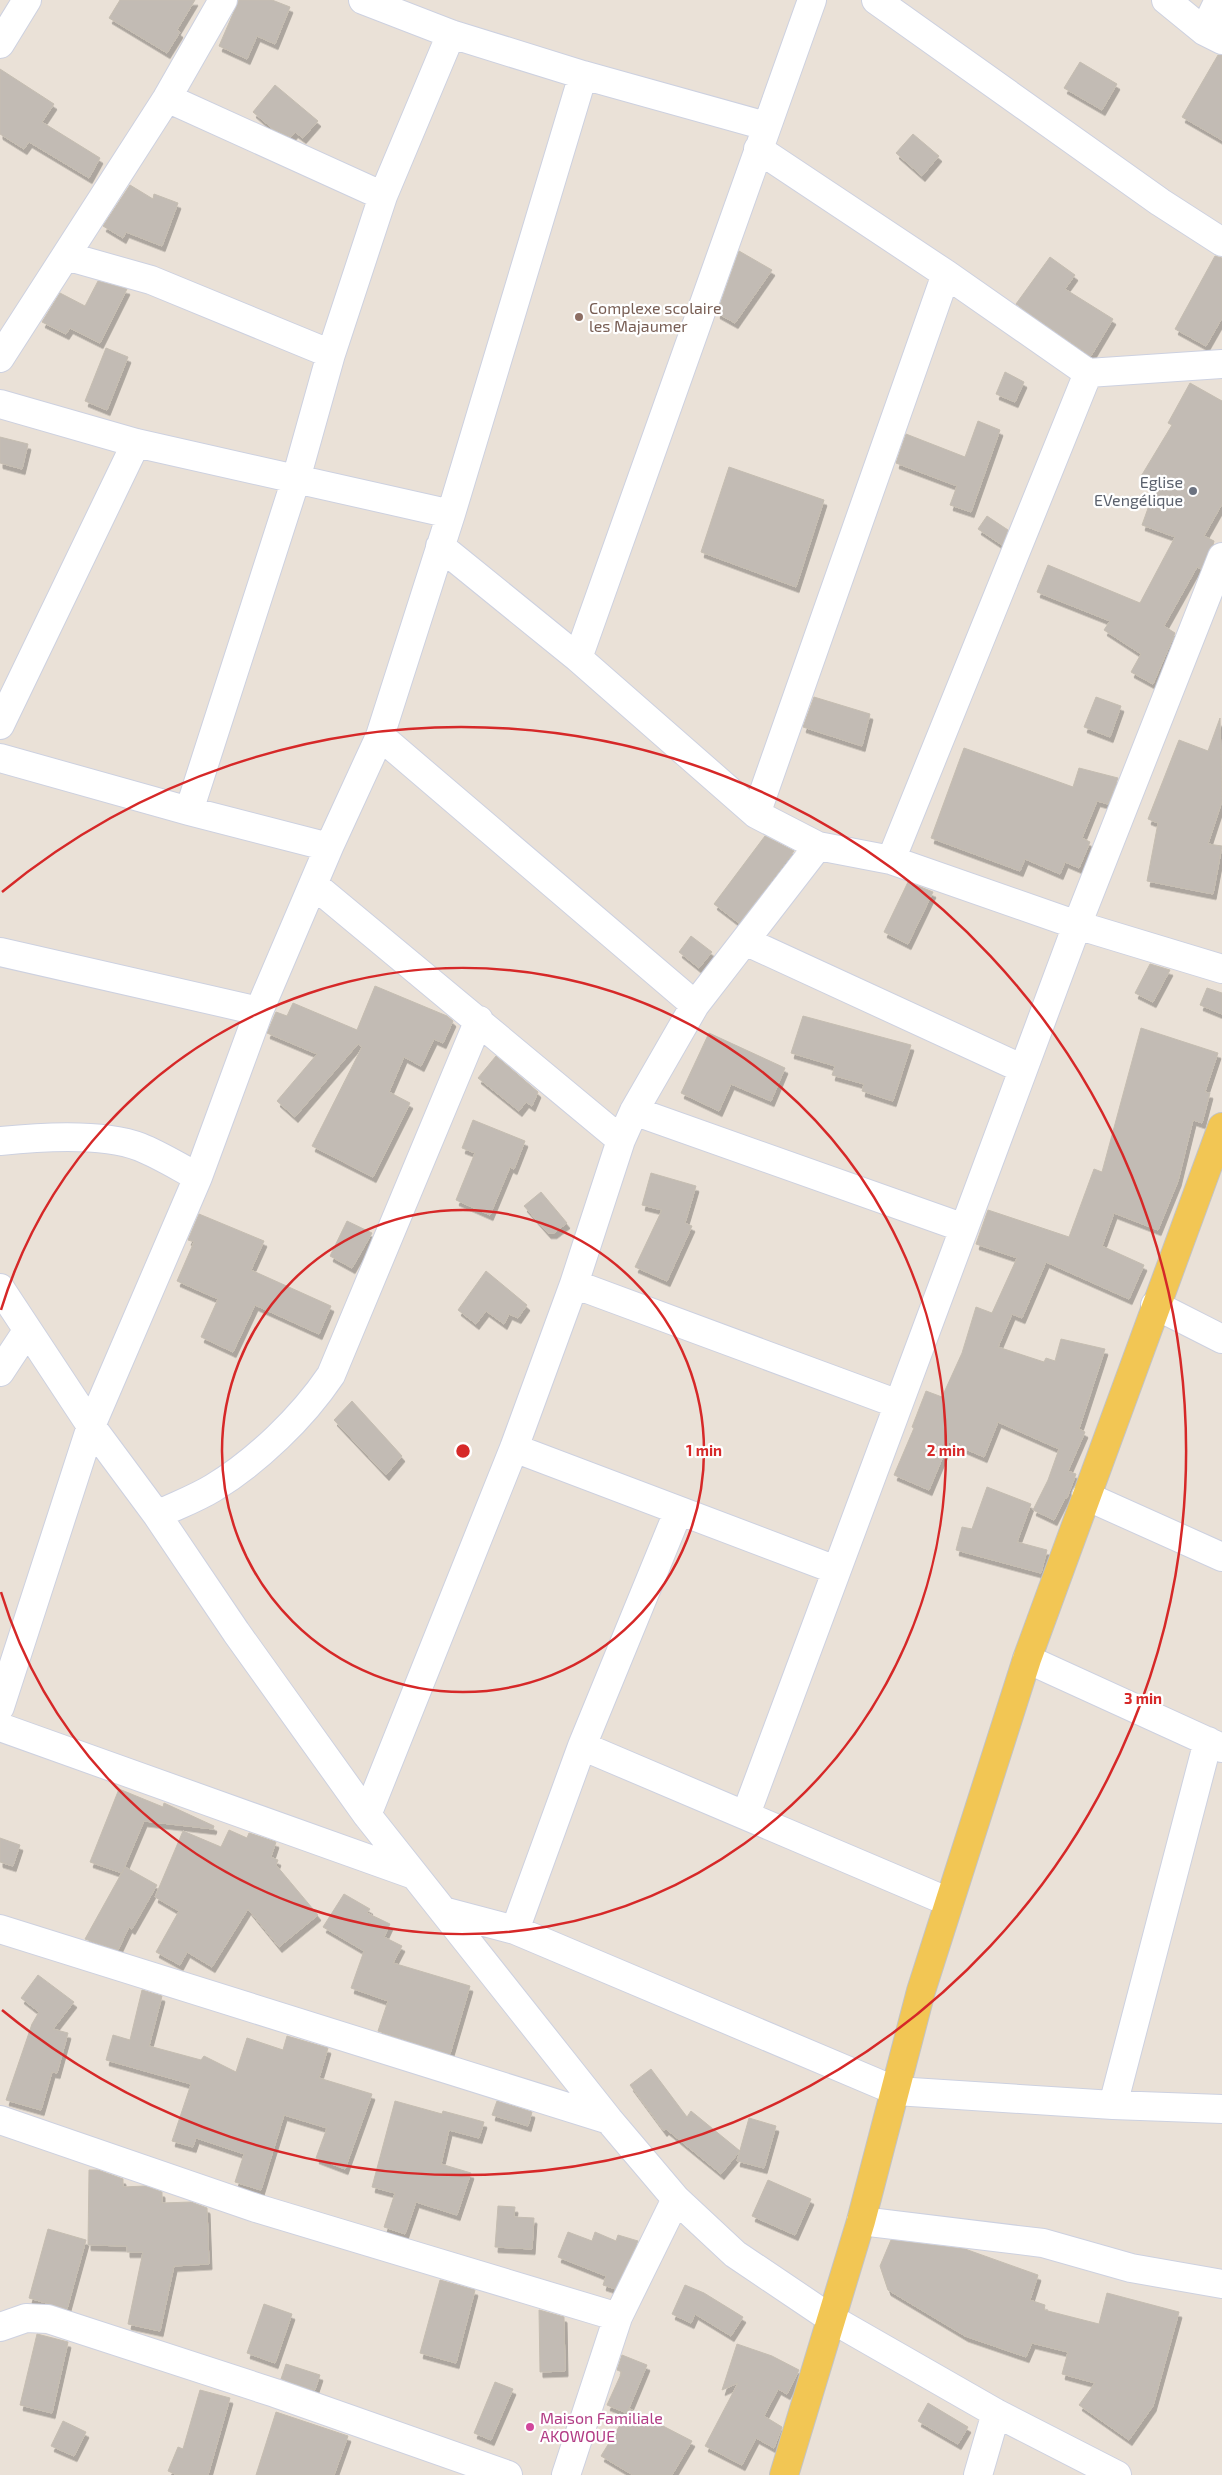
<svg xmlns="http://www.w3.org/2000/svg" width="1222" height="2475" viewBox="0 0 1222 2475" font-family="'Exo 2',sans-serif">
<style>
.building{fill:#c2bbb4;stroke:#c5bdb1;filter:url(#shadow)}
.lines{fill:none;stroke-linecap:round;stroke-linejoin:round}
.minor-casing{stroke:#cdd1e0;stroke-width:30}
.major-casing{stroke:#c3c3c3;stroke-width:30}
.minor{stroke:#fff;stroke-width:28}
.major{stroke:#f2c654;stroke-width:28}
.ring{fill:none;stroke:#d62828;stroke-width:2.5}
.education-dot{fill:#8d6e63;stroke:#fff;stroke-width:2}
.worship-dot{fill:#6b7280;stroke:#fff;stroke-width:2}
.hotel-dot{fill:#d1479c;stroke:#fff;stroke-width:2}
.labels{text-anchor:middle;stroke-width:4.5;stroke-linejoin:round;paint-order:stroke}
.education-label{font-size:16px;fill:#785e54;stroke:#fff;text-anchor:start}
.worship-label{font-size:16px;fill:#5b616d;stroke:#fff;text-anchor:end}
.hotel-label{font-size:16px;fill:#b23c85;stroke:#fff;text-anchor:start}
.centre{fill:#d62828;stroke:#fff;stroke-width:2.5}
.ring-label{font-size:15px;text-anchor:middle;font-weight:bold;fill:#d62828;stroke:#fff;stroke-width:4.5;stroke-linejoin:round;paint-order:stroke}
</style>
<defs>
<filter id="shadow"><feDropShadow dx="3" dy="5.5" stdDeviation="0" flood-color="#0004"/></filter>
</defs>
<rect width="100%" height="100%" fill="#eae1d7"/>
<path class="building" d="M120 0H195L177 30 180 32 167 53 109 18Z
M239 0H272L290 7 275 44 257 36 247 59 219 46Z
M1218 55H1222V140L1182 117Z
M1080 62 1117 84 1102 110 1064 88Z
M0 69 54 104 42 122 100 158 89 178 29 142 24 149 0 134Z
M275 85 318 121 303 138 295 132 291 137 273 129 253 112Z
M913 134 939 156 922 176 896 153Z
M130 185 153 199 154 194 178 203 162 246 126 232 123 238 103 226Z
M739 251 772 270 735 323 717 313Z
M1215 256 1222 258V318L1206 346 1175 329Z
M1050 257 1075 275 1065 289 1113 319 1091 356 1016 304Z
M98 281 127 289 100 343 70 328 66 334 42 322 60 293 85 306Z
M106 348 128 357 107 410 85 401Z
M1005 372 1024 382 1015 402 996 394Z
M1190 383 1222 401V504L1204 536 1214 541 1213 545 1201 569 1197 567 1164 626 1175 633 1153 684 1131 672 1141 654 1104 630 1110 621 1037 592 1048 565 1140 603 1175 537 1142 525 1156 486 1140 478 1172 425 1168 423Z
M978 421 1000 430 971 512 950 505 957 486 896 463 906 434 965 457Z
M0 437 28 444 22 469 0 463Z
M729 467 824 500 796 587 701 552Z
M987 516 1008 530 1002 545 978 529Z
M814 697 870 714 862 746 803 727Z
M1096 697 1121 706 1110 737 1084 727Z
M1220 718 1222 801 1208 844 1222 846 1213 894 1147 881 1158 823 1148 819 1179 740 1208 751Z
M964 748 1073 787 1079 768 1118 778 1108 804 1097 801 1082 838 1090 842 1079 868 1065 862 1060 874 1025 859 1020 871 931 838Z
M765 836 794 851 739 923 714 904Z
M908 882 933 892 908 944 884 932Z
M691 936 712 952 699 968 679 952Z
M1150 964 1170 970 1153 1002 1135 993Z
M375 986 447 1016 453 1021 443 1043 434 1039 421 1066 404 1057 389 1092 410 1103 373 1177 312 1146 362 1047 358 1044 295 1117 277 1101 317 1054 267 1033 276 1012 287 1016 293 1003 357 1030Z
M1207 988 1222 993V1014L1200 1005Z
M803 1016 911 1045 893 1101 862 1091 864 1084 832 1075 835 1066 791 1053Z
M1141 1028 1218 1053 1205 1092 1210 1093 1202 1123 1193 1120 1178 1181 1158 1230 1114 1213 1102 1246 1144 1265 1129 1299 1046 1262 1022 1318 1012 1314 998 1347 1044 1362 1046 1358 1055 1361 1061 1339 1105 1349 1079 1429 1085 1432 1068 1471 1076 1474 1067 1498H1065L1054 1520 1033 1510 1048 1480 1059 1449 998 1422 984 1457 949 1442 929 1490 894 1475 914 1428 912 1427 926 1391 942 1397 962 1353 976 1307 992 1313 1017 1258 976 1244 988 1210 1069 1237 1094 1169 1102 1172Z
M709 1033 785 1068 771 1101 731 1084 719 1111 681 1093Z
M496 1056 538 1092 532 1106 526 1102 519 1111 478 1078Z
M473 1120 525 1141 514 1169 510 1167 490 1215 456 1200 475 1153 462 1148Z
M651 1173 696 1186 685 1223 692 1226 667 1281 635 1267 662 1210 642 1205Z
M541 1192 567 1223 554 1233H548L524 1206Z
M199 1214 264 1241 251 1270 331 1306 319 1334 255 1305 233 1352 201 1337 218 1299 177 1281 194 1242 188 1240Z
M347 1221 372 1233 352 1268 330 1256Z
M486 1271 527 1305 518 1318 509 1314 504 1324 486 1311 476 1324 458 1310Z
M352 1401 402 1456 386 1475 334 1420Z
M987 1487 1031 1504 1017 1542 1047 1550 1041 1573 956 1550 962 1527 972 1529Z
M119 1789 163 1807 164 1803 214 1826 213 1829 144 1821 122 1873 90 1862Z
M229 1830 247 1838 249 1833 276 1842 271 1857 278 1860 276 1865 318 1915 279 1947 248 1909 212 1967 187 1952 180 1965 156 1952 179 1911 155 1897 183 1831 221 1847Z
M0 1838 20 1845 13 1866 0 1862Z
M125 1867 157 1885 132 1929 129 1927 118 1950 85 1939Z
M344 1894 370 1909 367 1913 390 1924 384 1937 402 1946 393 1963 470 1986 450 2054 378 2031 388 2001 351 1988 364 1951 323 1927Z
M38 1975 74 2002 53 2029 68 2033 57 2073 52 2072 41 2110 6 2100 32 2024 39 2012 21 1998Z
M142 1990 162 1996 149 2046 201 2060 204 2056 236 2072 247 2038 283 2050 287 2036 328 2048 319 2078 372 2094 345 2169 316 2158 327 2128 284 2115 261 2190 235 2182 244 2154 196 2138 193 2147 172 2141 191 2084 106 2060 113 2035 130 2040Z
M651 2069 687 2117 691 2111 740 2151 721 2174 666 2129 664 2131 630 2085Z
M395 2101 442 2114 443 2111 484 2122 479 2138 449 2130 441 2164 471 2173 457 2215 416 2202 405 2234 384 2227 395 2193 372 2187Z
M497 2101 532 2112 528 2126 492 2115Z
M749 2118 776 2126 764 2168 737 2161Z
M89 2170H98L123 2179V2187L145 2186 162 2192V2203L191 2202 207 2208 209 2264 174 2266 160 2331 128 2324 143 2252H127V2246L88 2245Z
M768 2180 811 2199 795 2235 752 2216Z
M498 2206 515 2207 514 2217 534 2218 532 2249 495 2247Z
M48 2229 86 2240 67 2309 29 2298Z
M568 2232 592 2241 595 2232 616 2241 618 2235 638 2241 615 2289 603 2285 606 2276 558 2257Z
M891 2240 965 2249 1038 2275 1030 2300 1045 2305 1044 2310 1099 2324 1107 2293 1179 2312 1153 2406 1129 2440 1079 2405 1095 2383 1062 2374 1068 2352 1032 2343 1026 2357 965 2336 888 2290 880 2266Z
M440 2280 475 2290 456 2363 420 2353Z
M685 2285 704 2293 743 2317 731 2336 695 2314 691 2323 672 2314Z
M264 2304 292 2314 275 2363 247 2353Z
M539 2310 564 2317 565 2371 540 2372Z
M37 2334 68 2342 52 2413 20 2405Z
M737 2344 772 2356 799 2370 787 2394 778 2389 764 2416 782 2427 774 2448 756 2438 742 2465 705 2446 738 2383 722 2390Z
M622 2355 647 2365 627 2413 607 2405 622 2372 617 2370Z
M286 2364 320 2375 315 2390 281 2379Z
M495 2382 513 2389 491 2440 474 2433Z
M200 2390 230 2398 208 2475H177L168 2471 178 2447 183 2449Z
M928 2403 968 2427 958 2444 918 2421Z
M630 2409 692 2441 672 2475H633L601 2456Z
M276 2412 348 2436 334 2475H256Z
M63 2421 86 2432 74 2456 51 2446Z"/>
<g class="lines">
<g class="minor-casing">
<path id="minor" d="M363 0 451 34 583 75 766 126
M876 0 1160 202 1222 242
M1166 0 1204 31 1222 40
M1204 31 1219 0
M0 44 27 0
M167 98 383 196
M758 149 946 274 1088 373 1222 364
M66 256 151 280 331 354
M0 358 167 98 223 0
M0 404 136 443 451 514
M440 546 578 658 756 814 818 846 891 860 1077 925 1222 969
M578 658 812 0
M0 725 136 443
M380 736 695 1005
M0 758 189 811 329 847
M189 811 296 479 331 354 383 196 451 34
M756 814 946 274
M891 860 1088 373
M314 885 621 1140
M745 941 1023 1069
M0 952 259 1011
M634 1111 964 1228
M0 1141C39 1137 104 1133 140 1147 160 1155 179 1167 198 1177
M574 1284 898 1404
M0 1288 91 1426 157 1515 236 1632 367 1815 609 2120 676 2199 735 2254 830 2318 996 2413 1117 2475
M1155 1305 1222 1339
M0 1372 27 1331
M514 1448 836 1570
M1086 1496 1222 1557
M157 1515C175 1506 195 1499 213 1488 257 1461 302 1418 331 1375L479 1020
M1027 1659 1222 1748
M0 1707 91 1426 198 1177 259 1011 329 847 380 736 451 514 583 75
M0 1727 414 1875
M582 1746 949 1902
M746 1814 1077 925 1222 557
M367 1815 514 1448 574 1284 621 1140 634 1111 695 1005 818 846
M443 1911 515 1930 896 2091 1113 2105 1222 2109
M0 1929 609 2120
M515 1930 582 1746 678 1512
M1113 2105 1208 1741
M0 2120 256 2208 618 2317
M861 2221 1043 2243 1131 2268 1222 2284
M0 2327 26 2318 48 2319 275 2393 508 2475
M566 2475 618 2317 676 2199
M978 2475 996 2413"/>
</g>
<g class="major-casing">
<path id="major" d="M784 2475 861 2221 921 1991 1027 1659 1222 1127"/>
</g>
<use href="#minor" class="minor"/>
<use href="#major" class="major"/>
</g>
<g class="ring">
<circle cx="463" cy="1451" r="241"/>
<path d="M1 1310A483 483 0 1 1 1 1592"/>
<path d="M2 892A724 724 0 1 1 2 2010"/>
</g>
<circle class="education-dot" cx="579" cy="317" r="5"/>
<circle class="worship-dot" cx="1193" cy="491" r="5"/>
<circle class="hotel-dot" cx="530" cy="2427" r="5"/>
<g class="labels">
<g class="education-label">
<text x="589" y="314">Complexe scolaire<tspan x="589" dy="18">les Majaumer</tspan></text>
</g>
<g class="worship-label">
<text x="1183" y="488">Eglise<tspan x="1183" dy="18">EVengélique</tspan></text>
</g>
<g class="hotel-label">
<text x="540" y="2424">Maison Familiale<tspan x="540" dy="18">AKOWOUE</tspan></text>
</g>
</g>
<circle cx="463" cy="1451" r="8" class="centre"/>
<g class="ring-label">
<text x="704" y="1456">1 min</text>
<text x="946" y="1456">2 min</text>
<text x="1143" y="1704">3 min</text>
</g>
</svg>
